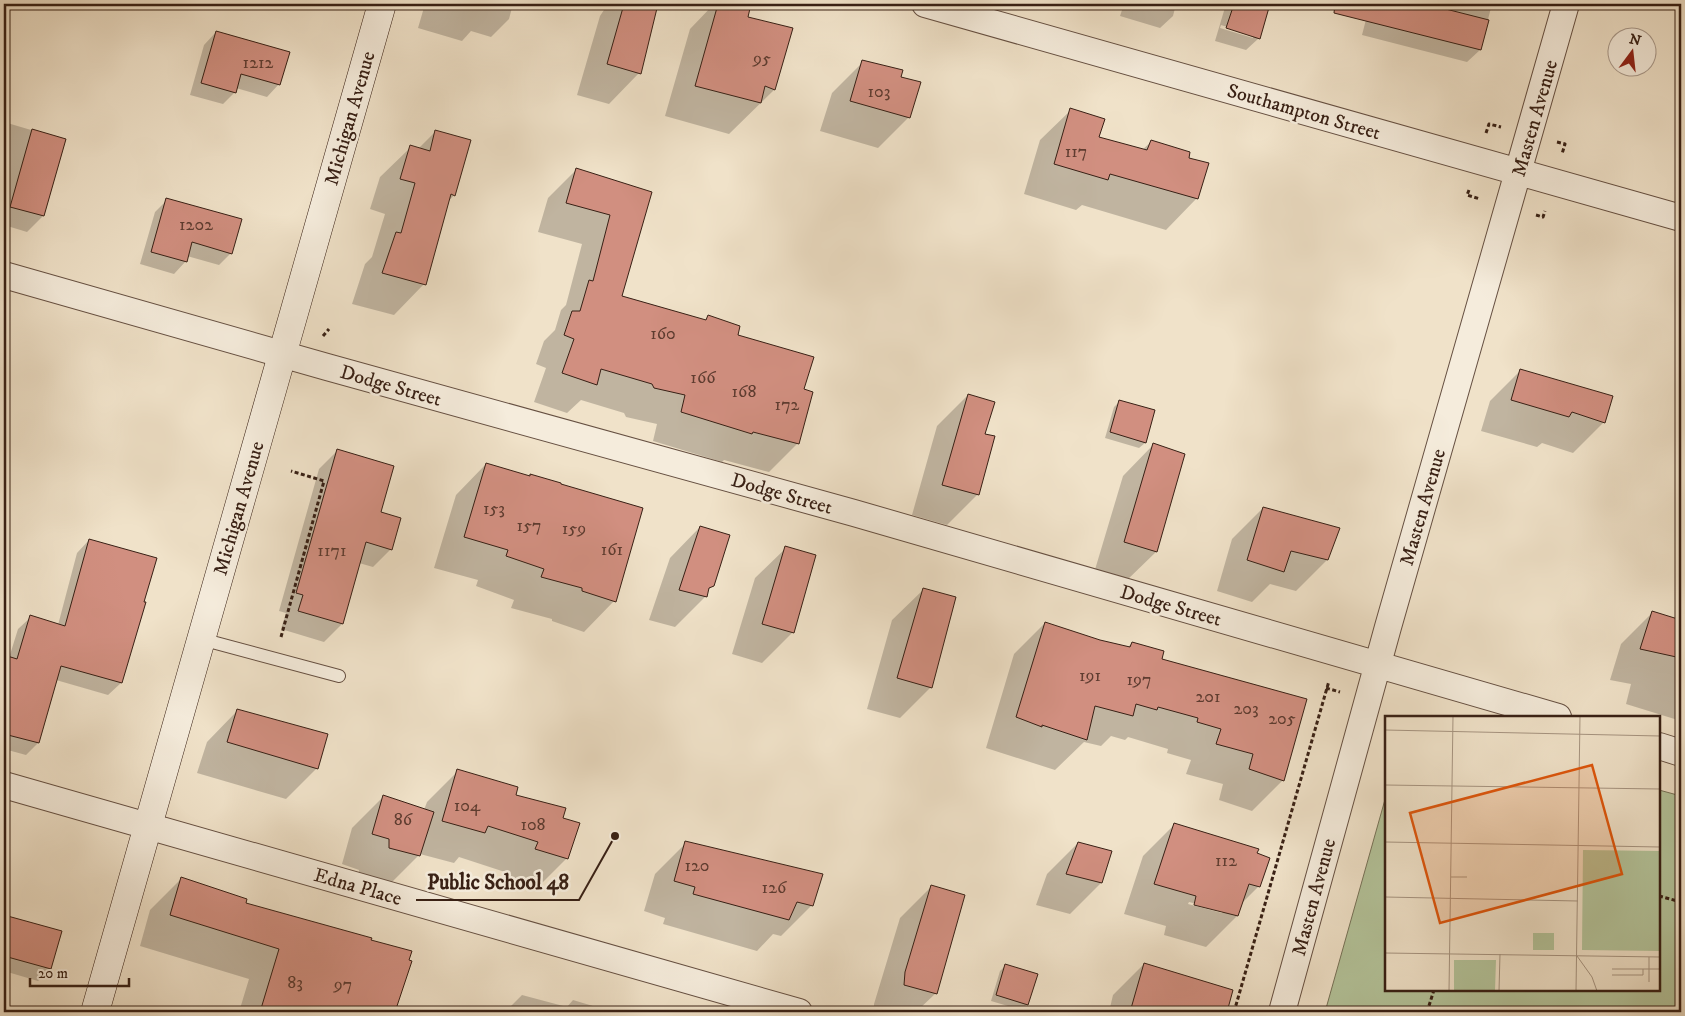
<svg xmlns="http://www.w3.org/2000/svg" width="1685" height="1016" viewBox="0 0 1685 1016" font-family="'IM FELL DW Pica',serif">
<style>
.green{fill:#b4c49b;stroke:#767258}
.shadow{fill:#0003;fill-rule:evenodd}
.building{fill:#d18f80;stroke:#382015}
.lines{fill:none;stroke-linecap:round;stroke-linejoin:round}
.lane-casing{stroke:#665042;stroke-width:14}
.street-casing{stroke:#665042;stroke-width:28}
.secondary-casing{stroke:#382015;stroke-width:29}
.path{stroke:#382015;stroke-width:3;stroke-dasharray:4 2.5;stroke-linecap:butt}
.lane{stroke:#f5ecdc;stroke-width:12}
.street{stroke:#f5ecdc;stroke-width:26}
.secondary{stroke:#f5ecdc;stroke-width:28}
.labels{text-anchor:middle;stroke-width:5;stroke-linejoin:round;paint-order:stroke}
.number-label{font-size:18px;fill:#5e3c30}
.street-label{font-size:20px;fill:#382015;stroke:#f5ecdc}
.inset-road{fill:none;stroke:#a69481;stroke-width:1}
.view{fill:#df560c;fill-opacity:0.15;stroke:#df560c;stroke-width:2.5}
.inset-edge{fill:none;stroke:#382015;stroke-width:2.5}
.leader{fill:none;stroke:#382015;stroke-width:2}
.callout-dot{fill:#382015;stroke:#f5ecdc;stroke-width:2}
.callout-label{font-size:21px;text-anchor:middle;font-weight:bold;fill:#382015;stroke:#f5ecdc;stroke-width:5;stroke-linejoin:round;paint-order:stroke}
</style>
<rect width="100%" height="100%" fill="#f0e2c9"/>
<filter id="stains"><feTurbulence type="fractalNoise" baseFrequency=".004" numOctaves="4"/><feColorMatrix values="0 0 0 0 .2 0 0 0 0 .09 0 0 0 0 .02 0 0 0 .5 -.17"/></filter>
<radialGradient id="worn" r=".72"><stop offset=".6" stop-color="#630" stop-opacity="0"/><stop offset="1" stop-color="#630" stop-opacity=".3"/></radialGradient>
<path class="green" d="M1659 790 1681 796V1012H1325L1386 796V990H1659Z"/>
<path class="shadow" d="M425 4H513L509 19 491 37 471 31 462 41 418 28Z
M608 4H657L639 73 609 104 577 95 600 16Z
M714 4H740L749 6 746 18 774 90 729 134 665 116 690 29Z
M1124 4H1176L1173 16 1160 28 1120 16Z
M1226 4H1269L1259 38 1246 50 1215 41ZM1221 25 1253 35V38L1220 28Z
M1370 4H1492L1480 50 1467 62 1362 35Z
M216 32 279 84 267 97 236 88 235 92 223 104 190 95 204 45Z
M863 62 900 78 909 117 878 148 820 131 832 93Z
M1071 110 1097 138 1142 150 1151 142 1187 158 1207 164 1196 199 1166 230 1082 205 1076 210 1024 194 1040 140Z
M4 122 65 140 43 216 27 232 4 225Z
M436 131 454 195 448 202 424 284 394 315 352 304 365 264 372 257 385 214 370 209 380 177 411 147 418 149Z
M576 170 650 193 621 297 704 321 708 317 736 336 802 390 798 443 769 472 724 460 722 462 653 441 657 424 626 417 624 413 581 400 567 413 534 402 546 368 536 364 544 341 555 330 561 310 566 305 582 244 538 232 548 198Z
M167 200 231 253 219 265 187 256 186 261 174 274 140 264 155 212Z
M1521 370 1604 422 1573 453 1542 443 1537 447 1481 431 1490 401Z
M968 395 984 435 978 494 947 525 912 515 937 426Z
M1120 401 1145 443 1139 448 1105 438 1114 407Z
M1153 445 1184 455 1156 552 1125 582 1094 573 1123 476Z
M337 451 379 513 391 549 373 567 359 563 342 624 324 642 281 629 286 613 279 611 319 469Z
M486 464 530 477 614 601 584 632 552 621V619L511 608 514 600 476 586 478 580 434 568 456 495Z
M1263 508 1327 560 1296 591 1270 584 1252 602 1217 591 1232 539Z
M700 527 713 585 707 591 706 596 675 627 649 620 670 558Z
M89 540 145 603 121 683 108 695 56 680 38 743 26 755 4 749V657L9 658 18 629 31 617 58 625 77 553Z
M786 548 793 632 762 663 732 654 755 578Z
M923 590 931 687 900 718 867 709 892 620Z
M1652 613 1681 621V721L1626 704 1631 684 1610 680 1621 644Z
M1045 623 1099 641 1128 647 1132 643 1160 660 1283 780 1252 811 1219 800 1223 784 1186 774 1191 760 1167 753 1168 749 1128 737 1125 740 1111 736 1101 746 1084 742 1055 770 986 748 1014 654Z
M237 711 317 768 286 799 197 773 207 742Z
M458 771 562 819 567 858 536 889 505 880 508 873 459 857 454 863 420 854 388 886 358 879 359 870 342 864 352 828 383 797 424 810 427 802Z
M1174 825 1256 854 1259 886 1241 904 1237 916 1206 947 1164 935 1166 926 1124 914 1143 856ZM1189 902 1224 911 1222 913 1188 904Z
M686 843 812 905 781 936 773 934 757 951 663 924 665 918 644 911 655 874Z
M1078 843 1101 883 1070 914 1036 905 1047 874Z
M181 879 244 904 370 940 410 962 394 1012H239L249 979 140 946 150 910Z
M931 887 936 993 916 1012H874V1004L900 918Z
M4 916 60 932 50 969 38 981 4 971Z
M1144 964 1231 991 1225 1012H1109L1113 995Z
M1006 965 1027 1004 1021 1010 991 1001 1000 971Z
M522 995 567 1007 573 1000 613 1012H505Z"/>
<path class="building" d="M624 4H658L641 74 607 64Z
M718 4H751L748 17 793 28 775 90 765 86 761 103 695 86Z
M1234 4H1270L1260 39 1226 28Z
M1335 4H1426L1489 20 1481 50 1334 13Z
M216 31 290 52 280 85 241 74 236 93 201 83Z
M862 60 903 70 901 77 921 82 910 118 850 101Z
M1070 108 1105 119 1099 137 1147 150 1151 140 1190 152 1189 158 1209 163 1198 199 1110 174 1108 180 1054 164Z
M32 129 66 139 44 216 10 207Z
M435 130 471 140 455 196 451 194 426 285 382 273 396 232 401 233 415 183 400 179 410 145 430 151Z
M576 168 652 192 622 296 706 320 708 315 740 326 738 335 814 357 804 389 813 392 799 444 753 432 752 434 681 412 685 395 654 388 652 384 601 369 597 385 562 373 574 339 564 335 572 311H580L589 280 593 281 610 215 566 203Z
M166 198 242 219 232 254 192 242 187 262 151 252Z
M1520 369 1613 396 1605 423 1572 412 1569 417 1511 400Z
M968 394 995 402 985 434 995 436 979 495 942 485Z
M1119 400 1155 410 1146 443 1110 432Z
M1153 443 1185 454 1157 552 1124 542Z
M337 449 394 466 381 512 401 518 392 550 366 542 343 624 298 611 303 595 296 593Z
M486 463 530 476V474L561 483V484L643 508 616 602 582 591V588L541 577 544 569 506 556 508 550 464 537Z
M1263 507 1340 528 1328 560 1291 551 1284 572 1247 560Z
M700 526 730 535 714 586 709 588 707 597 679 590Z
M89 539 157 558 144 602H146L122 683 61 666 39 743 4 734V655L17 659 30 615 65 626Z
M785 546 816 555 794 633 762 624Z
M923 588 956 597 932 688 897 678Z
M1652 611 1681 620V658L1640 649Z
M1045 622 1100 640 1130 647 1132 642 1164 651 1162 659 1307 699 1284 781 1249 769 1253 754 1216 744 1221 729 1197 722 1198 718 1158 707 1157 710 1136 704 1133 716 1095 706 1087 740 1042 725V727L1016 717Z
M237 709 328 734 318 769 227 742Z
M457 769 518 787 516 795 566 808 563 818 580 823 568 859 535 849 538 842 488 826 485 833 442 821Z
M383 795 434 812 420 856 389 848V839L372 834Z
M1174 823 1259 849 1257 853 1270 858 1260 887 1249 884 1238 916 1194 905 1196 896 1154 884Z
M685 841 823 874 813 906 797 902 789 920 693 894 695 887 674 881Z
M1078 842 1112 851 1102 883 1066 874Z
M181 877 247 899 246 903 372 938 371 940 412 951 409 960 412 961 395 1012H260L279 949 170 915Z
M931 885 965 895 937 994 904 985 905 972Z
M4 915 62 931 51 969 4 956Z
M1144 963 1233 990 1227 1012H1130Z
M1005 964 1038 974 1028 1005 996 995Z"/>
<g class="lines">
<g class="lane-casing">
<path id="lane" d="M201 639 339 676"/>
</g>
<g class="street-casing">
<path id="street" d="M925 4 1681 218
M4 275 327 367 854 513 1558 717
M1659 746 1681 753
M4 785 799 1012
M1282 1012 1388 627 1566 4"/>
</g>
<g class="secondary-casing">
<path id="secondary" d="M95 1012 382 4"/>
</g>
<path class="path" d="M1486 133 1489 124 1501 127
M1557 142 1565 144 1562 154
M1469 190 1467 195 1480 199
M1536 215 1543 217 1545 211
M323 336 329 329
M281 637 324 481 291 471
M1326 688 1340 692
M1659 896 1681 902
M1234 1012 1329 681
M1427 1012 1434 990"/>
<use href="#lane" class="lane"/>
<use href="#street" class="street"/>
<use href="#secondary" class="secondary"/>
</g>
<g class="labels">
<g class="number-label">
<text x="762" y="64">95</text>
<text x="258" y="68">1212</text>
<text x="879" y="97">103</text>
<text x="1076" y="157">117</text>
<text x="196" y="230">1202</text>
<text x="663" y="339">160</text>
<text x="703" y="383">166</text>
<text x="744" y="397">168</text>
<text x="787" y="410">172</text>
<text x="494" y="514">153</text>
<text x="529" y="531">157</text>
<text x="574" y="534">159</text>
<text x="612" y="555">161</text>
<text x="332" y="556">1171</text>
<text x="1090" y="681">191</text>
<text x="1139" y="685">197</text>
<text x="1208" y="702">201</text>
<text x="1246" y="714">203</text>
<text x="1282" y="724">205</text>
<text x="467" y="811">104</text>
<text x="403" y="825">86</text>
<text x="533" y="830">108</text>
<text x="1226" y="866">112</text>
<text x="697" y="871">120</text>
<text x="774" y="893">126</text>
<text x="295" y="988">83</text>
<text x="343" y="990">97</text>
</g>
<g class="street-label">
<text transform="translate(1304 111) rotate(16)" y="7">Southampton Street</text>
<text transform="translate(349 118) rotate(-74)" y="7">Michigan Avenue</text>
<text transform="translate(1534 118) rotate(-74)" y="7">Masten Avenue</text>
<text transform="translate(391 385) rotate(16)" y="7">Dodge Street</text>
<text transform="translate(782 493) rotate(16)" y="7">Dodge Street</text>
<text transform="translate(1422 507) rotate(-74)" y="7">Masten Avenue</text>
<text transform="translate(238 508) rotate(-74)" y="7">Michigan Avenue</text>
<text transform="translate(1171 605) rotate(16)" y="7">Dodge Street</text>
<text transform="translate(358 886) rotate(16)" y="7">Edna Place</text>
<text transform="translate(1313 897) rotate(-75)" y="7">Masten Avenue</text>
</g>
</g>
<g transform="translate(1385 716)">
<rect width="275" height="275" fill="#f0e2c9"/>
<path d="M198 134 275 135V235L197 234ZM148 217H169V234H148ZM69 244H111L110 275H69Z" fill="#b4c49b"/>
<path class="inset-road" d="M0 14 275 20M0 69 275 73M0 126 275 131M66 161H82M0 181 193 185M0 237 275 241M192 240 207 261 212 275M227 253H275M227 259H258V253M264 266V241M64 275 68 0M114 275 115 238M191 275 195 0"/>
<path class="view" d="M207 49 237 158 55 207 25 97Z"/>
<rect width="275" height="275" class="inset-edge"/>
</g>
<path class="leader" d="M615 836L579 900H416"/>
<circle class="callout-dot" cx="615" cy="836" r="5"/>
<g class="callout-label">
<text x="498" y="889">Public School 48</text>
</g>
<rect width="1685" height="1016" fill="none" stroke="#f0e2c9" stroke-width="20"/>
<rect x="5" y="5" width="1675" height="1006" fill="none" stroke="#382015" stroke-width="2.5"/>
<rect x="10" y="10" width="1665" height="996" fill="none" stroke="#382015"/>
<g transform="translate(1632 52) rotate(15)"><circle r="24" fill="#f5ecdc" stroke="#a99a8c"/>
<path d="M0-4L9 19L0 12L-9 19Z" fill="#8f2418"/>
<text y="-8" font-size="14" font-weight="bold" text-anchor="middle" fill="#382015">N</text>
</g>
<path d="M30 978v8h99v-8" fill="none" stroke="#382015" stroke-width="2.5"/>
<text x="38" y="978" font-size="15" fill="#382015" stroke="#f5ecdc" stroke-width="4" paint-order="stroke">20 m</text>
<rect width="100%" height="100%" filter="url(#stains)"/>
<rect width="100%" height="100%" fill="url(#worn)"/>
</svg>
